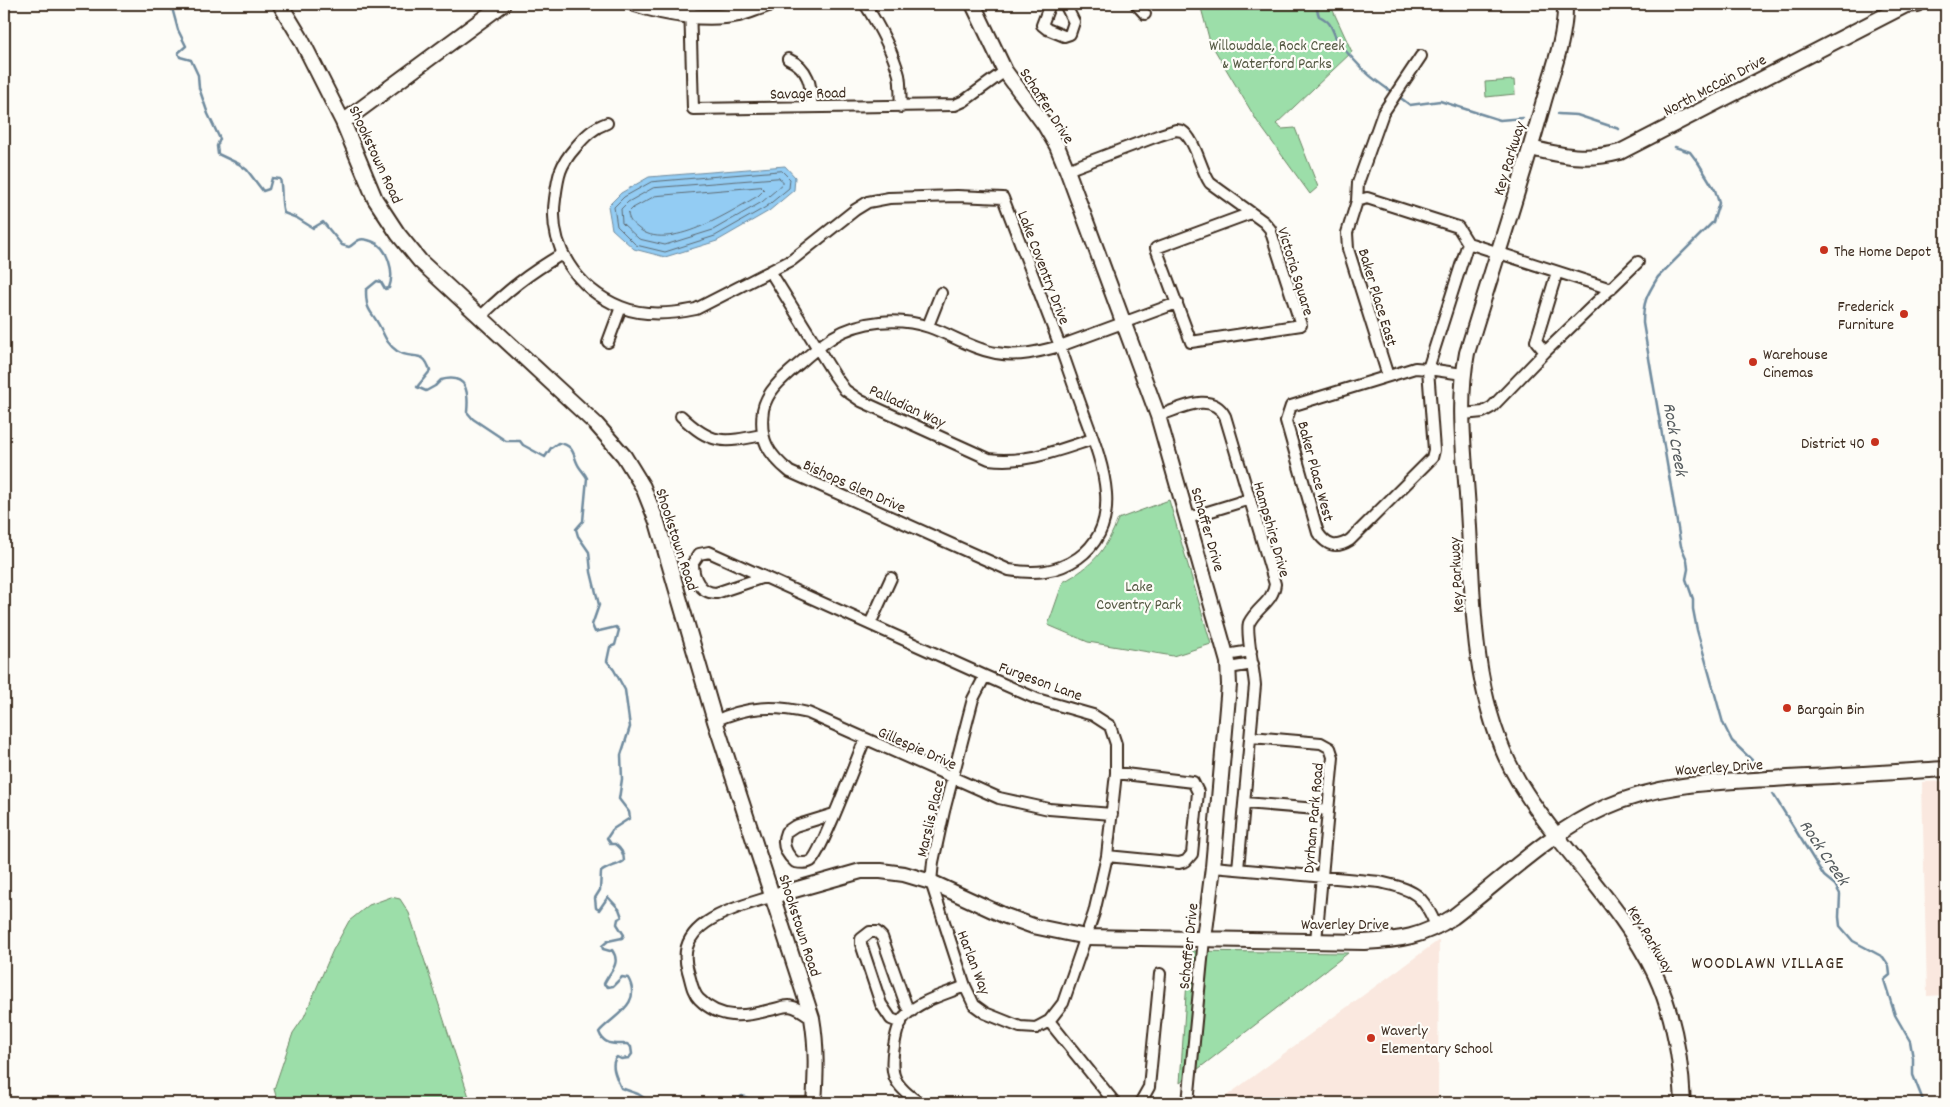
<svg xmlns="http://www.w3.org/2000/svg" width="1950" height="1107" viewBox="0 0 1950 1107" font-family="Dekko,sans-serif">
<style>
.built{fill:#fae8df}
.green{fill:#9cdea9;stroke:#6c8464}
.water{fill:#93ccf3;stroke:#708b9e}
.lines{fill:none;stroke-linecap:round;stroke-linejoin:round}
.shore{stroke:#5e6b73;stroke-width:1}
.stream{stroke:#708b9e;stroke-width:2.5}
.street-casing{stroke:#3b2a1e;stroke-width:14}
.secondary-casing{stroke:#3b2a1e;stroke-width:18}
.street{stroke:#fdfcf7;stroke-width:10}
.secondary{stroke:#fdfcf7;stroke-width:14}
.poi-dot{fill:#c8321e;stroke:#fdfcf7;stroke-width:2}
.labels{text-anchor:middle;stroke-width:4.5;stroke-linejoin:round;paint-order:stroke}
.park-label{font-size:16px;fill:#535741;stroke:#fdfcf7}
.street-label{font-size:16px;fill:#3b2a1e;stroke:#fdfcf7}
.poi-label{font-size:16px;fill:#3b2a1e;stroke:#fdfcf7;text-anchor:start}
.water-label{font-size:18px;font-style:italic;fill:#555b5e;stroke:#fdfcf7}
.neighbourhood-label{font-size:18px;letter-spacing:1px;fill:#3b2a1e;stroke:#fdfcf7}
</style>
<rect width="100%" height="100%" fill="#fdfcf7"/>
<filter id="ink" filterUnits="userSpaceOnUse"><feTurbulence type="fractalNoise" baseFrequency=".02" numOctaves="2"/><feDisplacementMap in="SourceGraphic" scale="10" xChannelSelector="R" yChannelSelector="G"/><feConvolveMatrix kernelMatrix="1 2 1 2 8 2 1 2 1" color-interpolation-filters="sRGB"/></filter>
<g filter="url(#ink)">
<path class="built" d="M1946 781V995L1927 996 1922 782Z
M1439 940 1438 1103H1217L1332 1018Z"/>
<path class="green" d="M1200 4H1330L1352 52 1276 124 1282 129 1295 128 1318 187 1310 194 1257 121 1210 42Z
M1514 80 1515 94 1486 97 1485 82Z
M1169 500 1211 644 1173 656 1088 642 1048 625 1063 582C1093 566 1106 550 1118 519Z
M391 897 400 899 409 913 471 1103H278L274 1089 293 1033 304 1017 333 950 349 921 369 905Z
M1189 951 1348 953 1180 1083Z"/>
<path class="water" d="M785 166 795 177 794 190 769 211 717 241 665 257 634 249 612 229 608 206 621 193 649 177Z"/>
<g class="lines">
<path class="shore" d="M782 171 790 179 789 188 766 207 715 236 665 252 636 245 617 226 614 207 624 197 651 182Z
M779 178 783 181V184L762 202 713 230 665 245 639 239 622 223 621 209 628 202 653 188Z
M761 187 764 190 758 196C731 211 667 254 638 228 632 223 629 221 628 213L633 208 655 196Z"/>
<path class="stream" d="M171 4 178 30 186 46 178 53 180 57 191 60 198 75 199 88 208 114 220 139 217 146 218 154 239 164 247 170 263 191 269 189 272 178 280 179C283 190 280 201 284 213L297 218 313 228 323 222 342 245 349 247C353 245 356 241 359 240 363 238 367 240 371 241 388 246 395 272 389 288L385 289 381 282 377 281 366 290C366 311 370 309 379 325 385 336 386 343 397 351 412 361 424 348 430 371L417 387 426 391 435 386 441 380C467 373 469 392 467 412L473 419 506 441H520L523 445 545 457 551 448 558 443C577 445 572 458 580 468 583 472 585 474 587 478L583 521 576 529 578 536 589 552 591 572 599 605 592 625 595 632 616 627 619 630 615 645 610 647 607 661 614 670 625 690 630 727 621 755 622 779 619 799 629 812 630 818 613 829 607 838 611 844H615C621 849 624 853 624 861 617 866 608 866 601 872L600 890 595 898 596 908 599 910 608 897 619 909 622 917 618 919 617 924 624 935 622 938 608 941 602 946 603 949 610 951 612 950C622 964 609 972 604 984L608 987 613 986 622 977 628 978C643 1004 614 1015 599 1032 604 1046 615 1044 627 1044L631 1047 632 1054 629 1058 621 1059 617 1057C609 1064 617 1079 621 1088L638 1094 652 1103
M1315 4 1319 16C1333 23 1331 28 1337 40 1341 47 1349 54 1355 61 1367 75 1378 82 1393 93
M1398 96 1410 105 1440 101 1500 120 1523 118
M1558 114 1577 115 1619 129
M1675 147 1690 152 1699 164 1715 190 1719 203 1713 222 1658 277C1647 295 1643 301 1643 323L1681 546 1687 560 1688 569 1686 579 1693 599V609L1697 630 1723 723 1732 741 1755 763
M1773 794 1824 876 1835 885 1840 894 1839 917 1840 926 1853 941 1883 957 1889 966 1890 975 1884 980 1895 1015 1910 1041 1913 1058V1075L1924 1103
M679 1103 695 1101 707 1102 720 1098 723 1103
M738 1103V1099L742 1096 755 1101H768L772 1103"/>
<g class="street-casing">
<path id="street" d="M690 4 693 109 955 105 964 101 1005 71
M865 4C879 26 892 49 899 75 901 85 900 97 901 107
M1050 4 1042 25 1047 29 1064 36 1070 34 1074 22 1065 4
M1136 4 1145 14
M788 59C809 68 812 85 811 107
M607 123C593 128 585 136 575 148 559 166 558 177 555 199 548 247 577 289 621 307 645 317 672 314 696 309L792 260 855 210 868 202 889 198 957 196 1003 198 1060 346C1038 352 1019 357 996 353 972 349 952 335 929 327 899 317 860 320 833 337 821 345 810 354 800 363 785 376 767 390 763 410 759 440 768 454 790 472L1009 570C1034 574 1056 573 1078 558 1127 523 1101 460 1084 414 1076 392 1068 369 1060 346L1177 303
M1067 170 1160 135 1176 130 1182 131C1196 140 1200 169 1210 183L1264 222 1270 229 1301 325 1191 342 1156 248 1251 213
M1357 201 1358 183 1383 113 1421 56
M770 271 835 376 845 390 861 401 989 459C1025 464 1059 450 1093 439
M480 317C508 290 528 274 562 254
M928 326 941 293
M608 342 621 307
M1545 352 1536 341 1557 272
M1463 374 1428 369 1434 450 1432 458 1350 540C1336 549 1327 546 1318 533L1286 421 1291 406 1415 368 1428 369 1468 243
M1388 376 1348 249 1347 233 1357 201 1367 198 1458 227 1468 243 1611 289
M1463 414 1483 412 1492 407 1545 352 1638 262
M681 416C711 445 723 443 762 435
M1158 416C1180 409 1211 390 1225 416L1275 584C1273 602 1257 607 1249 623 1246 630 1254 673 1255 685L1238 869
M1188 518 1250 499
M764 577 716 593C700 593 693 578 693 563L699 554 709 552 985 676 1037 699 1093 715 1110 726 1116 744V773L1107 856 1094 913 1063 1003 1049 1021 1036 1028 1020 1027 985 1013 974 1005 965 986 931 882 933 862 944 811 968 718 973 699 985 676
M870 624 891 578
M1226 655 1251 651
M1229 668 1253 664
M715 721C747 706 774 705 808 713L999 798 1049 809 1112 814
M1251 737 1321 743 1330 748 1333 757 1316 941
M1245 803 1328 810
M834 814 795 826 786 832C781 844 786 854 795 862 800 863 806 864 811 861 821 854 857 758 865 739
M1107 856 1179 863 1186 861 1192 854 1198 792 1193 782 1116 773
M1213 867 1380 882C1414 890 1423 893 1437 928
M773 896C740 907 672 921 688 971 691 980 692 992 699 999 720 1020 744 1017 770 1010 776 1009 783 1006 789 1006 798 1007 805 1013 812 1018
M1049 1021 1115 1103
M901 1023 891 1019 881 1004 861 944V939L870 932H877L882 937 906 1005 912 1011
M920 1103C911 1097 899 1088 895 1078 889 1066 895 1024 906 1015 921 1000 946 994 965 986
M1140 1103 1149 1087 1160 974
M1188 1103 1204 939"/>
</g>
<g class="secondary-casing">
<path id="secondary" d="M280 4 300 37 343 122 375 199 398 234 420 261 596 424 624 456 643 487 657 522 715 721 812 1018C817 1047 816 1074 814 1103
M635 4C666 14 706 21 739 14 749 11 759 7 769 4
M973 4 1005 71 1044 124 1057 146 1067 170 1158 416 1228 662 1229 685 1213 867 1204 939
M1565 4C1566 37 1552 72 1543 104 1520 187 1492 270 1467 353 1457 404 1465 458 1468 510 1474 602 1470 700 1519 782 1559 849 1621 903 1655 974 1674 1015 1681 1058 1683 1103
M343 122 503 4
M1531 148C1563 156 1587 161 1620 152L1906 5 1918 4
M773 896 861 871H881L904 874 931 882 1003 915 1033 926 1086 937 1364 942C1400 940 1422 937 1453 917 1503 879 1548 833 1606 807 1664 781 1726 782 1788 778 1841 776 1893 772 1946 769"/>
</g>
<use href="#street" class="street"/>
<use href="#secondary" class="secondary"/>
</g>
</g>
<g class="poi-dot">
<circle cx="1824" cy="250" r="5"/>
<circle cx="1904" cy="314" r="5"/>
<circle cx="1753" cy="362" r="5"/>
<circle cx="1875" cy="442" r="5"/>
<circle cx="1787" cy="708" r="5"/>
<circle cx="1371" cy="1038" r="5"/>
</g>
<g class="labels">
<g class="park-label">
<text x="1277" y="50">Willowdale, Rock Creek<tspan x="1277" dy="18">&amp; Waterford Parks</tspan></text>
<text x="1139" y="591">Lake<tspan x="1139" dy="18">Coventry Park</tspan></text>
</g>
<g class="street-label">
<text transform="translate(1714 84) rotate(-28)" y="6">North McCain Drive</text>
<text transform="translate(808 92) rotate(-1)" y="6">Savage Road</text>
<text transform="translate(1048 105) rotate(57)" y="6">Schaffer Drive</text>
<text transform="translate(377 154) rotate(65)" y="6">Shookstown Road</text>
<text transform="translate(1508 158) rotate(-73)" y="6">Key Parkway</text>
<text transform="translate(1045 267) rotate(69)" y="6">Lake Coventry Drive</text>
<text transform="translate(1297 271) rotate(73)" y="6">Victoria Square</text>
<text transform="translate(1379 297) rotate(73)" y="6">Baker Place East</text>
<text transform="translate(908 405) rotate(25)" y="6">Palladian Way</text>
<text transform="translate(1317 471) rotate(75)" y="6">Baker Place West</text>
<text transform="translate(855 485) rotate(24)" y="6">Bishops Glen Drive</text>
<text transform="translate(1209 529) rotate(74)" y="6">Schaffer Drive</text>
<text transform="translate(1273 529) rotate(74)" y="6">Hampshire Drive</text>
<text transform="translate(678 539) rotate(72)" y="6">Shookstown Road</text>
<text transform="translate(1455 575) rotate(-93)" y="6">Key Parkway</text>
<text transform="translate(1041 680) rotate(20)" y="6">Furgeson Lane</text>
<text transform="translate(918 747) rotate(24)" y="6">Gillespie Drive</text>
<text transform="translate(1719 766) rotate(-4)" y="6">Waverley Drive</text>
<text transform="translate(929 818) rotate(-77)" y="6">Marslis Place</text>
<text transform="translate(1312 818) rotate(-85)" y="6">Dyrham Park Road</text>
<text x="1345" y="929">Waverley Drive</text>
<text transform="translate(801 925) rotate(72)" y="6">Shookstown Road</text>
<text transform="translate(1652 939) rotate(59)" y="6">Key Parkway</text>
<text transform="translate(1187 946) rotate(-84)" y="6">Schaffer Drive</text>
<text transform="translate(975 962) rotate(69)" y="6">Harlan Way</text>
</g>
<g class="poi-label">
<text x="1834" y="256">The Home Depot</text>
<text x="1894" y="311" text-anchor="end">Frederick<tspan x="1894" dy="18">Furniture</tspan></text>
<text x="1763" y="359">Warehouse<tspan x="1763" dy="18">Cinemas</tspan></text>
<text x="1865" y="448" text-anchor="end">District 40</text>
<text x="1797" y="714">Bargain Bin</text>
<text x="1381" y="1035">Waverly<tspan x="1381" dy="18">Elementary School</tspan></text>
</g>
<g class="water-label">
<text transform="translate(1676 439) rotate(80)" y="6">Rock Creek</text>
<text transform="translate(1825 852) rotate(56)" y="6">Rock Creek</text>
</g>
<g class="neighbourhood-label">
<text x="1768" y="968">WOODLAWN VILLAGE</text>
</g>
</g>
<rect width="1950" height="1107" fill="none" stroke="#fdfcf7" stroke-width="20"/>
<rect x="10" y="10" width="1930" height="1087" fill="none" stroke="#3b2a1e" stroke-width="2" filter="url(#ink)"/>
</svg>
